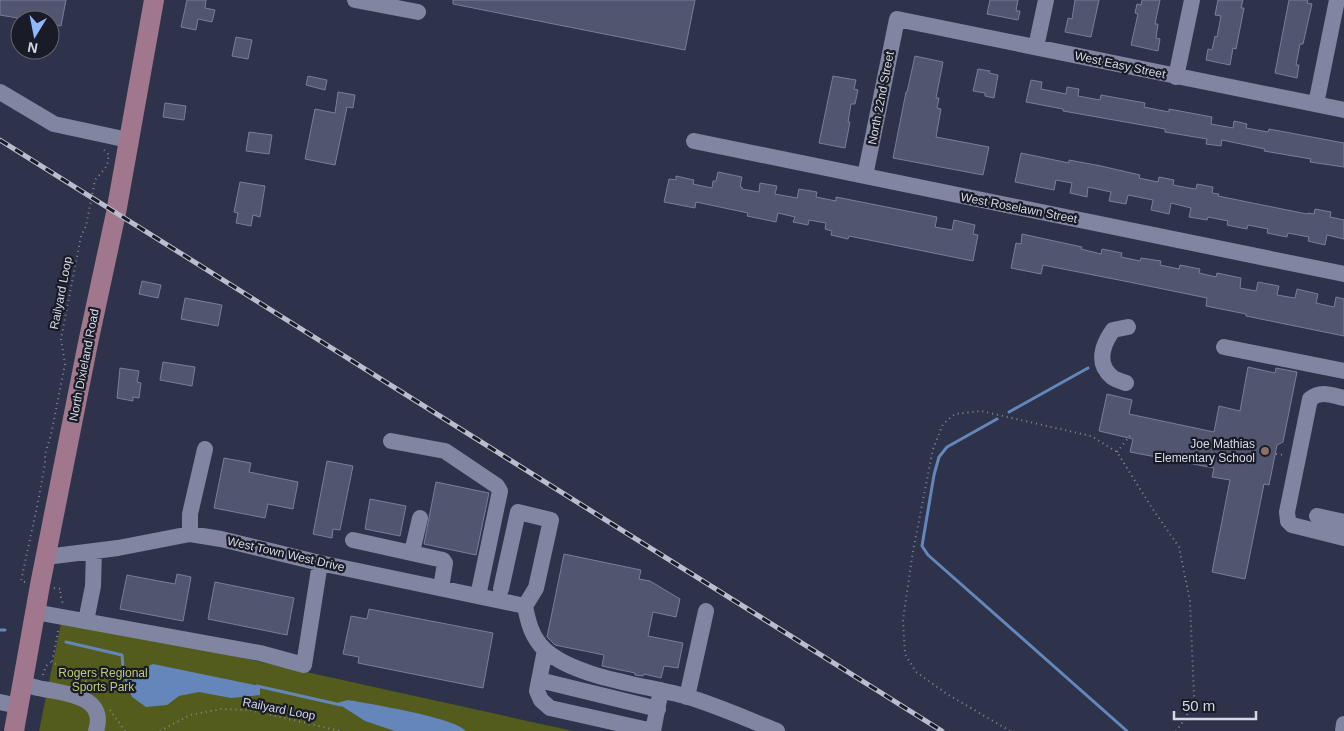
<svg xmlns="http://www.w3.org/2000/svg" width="1344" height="731" viewBox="0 0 1344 731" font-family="Helvetica,sans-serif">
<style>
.green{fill:#535c1c}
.water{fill:#6586bb}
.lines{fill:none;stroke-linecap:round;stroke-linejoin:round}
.stream{stroke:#6586bb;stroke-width:3}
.building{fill:#515570;stroke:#787e9a}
.path{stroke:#85889c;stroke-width:2;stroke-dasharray:1 4;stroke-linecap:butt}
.minor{stroke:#8085a2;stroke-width:16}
.major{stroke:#a0778c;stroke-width:20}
.rail-casing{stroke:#babdcd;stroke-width:5}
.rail{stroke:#191b26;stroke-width:3;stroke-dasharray:9;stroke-linecap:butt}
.education-dot{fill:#8d6e63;stroke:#191b26;stroke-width:2}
.labels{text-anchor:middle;stroke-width:4.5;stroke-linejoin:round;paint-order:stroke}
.street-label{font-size:12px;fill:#d5d8e7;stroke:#191b26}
.poi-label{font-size:12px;fill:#d5d8e7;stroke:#191b26;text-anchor:end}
.park-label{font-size:12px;fill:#bccc6f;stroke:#191b26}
</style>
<rect width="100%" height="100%" fill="#2e324a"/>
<path class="green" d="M62 618 573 731H39Z"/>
<path class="water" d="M153 664 260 686V695L231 698 199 692 179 696 167 705 146 707 132 697 124 678Z
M348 700C370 704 453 717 466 731H395L365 721 337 703Z"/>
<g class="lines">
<path class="stream" d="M1009 412 1088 368
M997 419 947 447 939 457 934 475 922 546 928 555 1127 731
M0 630H5
M66 642 122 655 124 678H128
M257 686 341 705"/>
</g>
<path class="building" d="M0 0H66L61 26 50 24V20H29L0 15Z
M187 0H206L205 8 215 10 212 22 198 19 196 30 181 27Z
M453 0H695L685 50 453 4Z
M990 0H1018L1016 11H1020L1018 20 987 14Z
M1075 0H1099L1091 37 1065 32 1068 18 1072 19Z
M1142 0H1160L1155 24H1158L1156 38 1160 39 1158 51 1131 45 1138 14 1135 13 1137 4 1141 5Z
M1218 0H1243L1241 8H1244L1236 49 1233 48 1230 65 1206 60 1208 49 1212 50 1215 36 1217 37 1221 16 1215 15Z
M1289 0H1308L1307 3 1312 4 1303 44H1300L1296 65H1299L1297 78 1275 73Z
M236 37 252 40 248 59 232 56Z
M915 56 943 62 936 98H939L937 108 941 109 936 137 989 147 983 175 893 158 906 92H907Z
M978 69 990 71 989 73 998 75 994 98 985 96V93L973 91Z
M308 76 327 80 325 90 306 85Z
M833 76 856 80 854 89 858 90 855 104H851L848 122H850L845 148 819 143Z
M1031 80 1042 82 1041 89 1066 94 1067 87 1079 89 1078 96 1100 100 1101 95 1145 103 1144 107 1169 112V109L1212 117 1211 124 1233 128 1234 121 1247 124 1246 128 1268 132 1269 129 1344 143V167L1310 162 1311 159 1264 151 1265 149 1222 140 1221 146 1206 144 1207 139 1165 132V129L1063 111V109L1026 102Z
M338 92 355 95 353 108 347 107 335 165 305 159 315 109 335 113Z
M165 103 186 106 184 120 163 117Z
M249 132 272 135 269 154 246 151Z
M1021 153 1069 163V160L1101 166 1140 175 1139 178 1158 182 1159 177 1174 180 1173 185 1189 188 1196 189 1197 184 1213 187 1212 193 1219 194 1218 196 1307 214 1308 213 1314 214 1315 209 1331 212 1330 217 1344 220V239L1327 235 1325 245 1308 241 1309 237 1288 233 1287 237 1267 233 1268 229 1248 225 1247 229 1227 225 1228 221 1208 217 1207 220 1189 217 1191 208 1171 203 1169 214 1151 210 1153 200 1128 195 1126 204 1109 201 1111 192 1088 187 1087 197 1070 193 1072 183 1056 180 1054 190 1015 182Z
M718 172 742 177 740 187H742V189L759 192 760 183 777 186 775 194 797 198 799 189 817 192 816 197 836 201V197L937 217 935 227 952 230 954 220 975 225 973 234 978 235 973 261 849 236 848 239 831 235 832 231 825 229 826 223 809 220 808 225 793 222 795 217 778 213 776 222 747 216 748 213 696 202 695 208 664 202 669 179 676 180V176L694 180 693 184 712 188 713 181H716Z
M240 182 265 186 260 217 253 215 251 226 236 223 238 213 234 212Z
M1022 234 1082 247 1081 249 1101 254 1102 249 1122 253 1121 257 1140 261 1141 258 1161 261 1160 265 1179 269 1180 265 1200 269 1199 273 1216 277 1217 273 1241 278 1240 288 1256 291 1258 282 1279 286 1277 295 1295 298 1297 289 1318 294 1316 303 1334 307 1336 297 1344 299V336L1246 316V314L1206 306 1207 298 1129 282 1043 265 1041 274 1011 268 1016 243 1021 244Z
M142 281 161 285 158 298 139 294Z
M185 298 222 305 218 326 181 319Z
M163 362 195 367 192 386 160 380Z
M1248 367 1275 373 1276 368 1297 372 1283 442 1277 445 1269 485 1264 484 1245 579 1212 572 1230 480 1212 477 1214 468 1130 452 1133 439 1099 431 1107 394 1132 400 1129 414 1214 432 1219 406 1240 411Z
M120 368 139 371 137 382 141 383 139 398 133 397V401L117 398Z
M224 458 251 463 249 472 298 482 293 509 268 504 265 518 214 508Z
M327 461 353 466 340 530 333 529 332 538 313 534Z
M436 482 489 493 476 555 424 544Z
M370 499 406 506 400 536 365 529Z
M564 554 641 570 639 579 650 581 680 599 676 617 653 612 648 636 683 643 678 668 664 666 661 678 644 674 643 676 635 675V673L602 666 604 655 555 645 547 637Z
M177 574 191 577 183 621 120 609 127 575 175 584Z
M215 582 294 598 287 635 208 619Z
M369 609 493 633 483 688 358 663 359 657 343 654 351 616 367 619Z"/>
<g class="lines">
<path class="path" d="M1117 452 1132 433
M1276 454 1284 455
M25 582 21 581 38 502 45 464V454L51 435 65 364 61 339 81 236 86 226 95 180 107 166 109 155 104 150
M54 588 61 589 60 594 63 604
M58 631 52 662 89 683 100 694
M43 675 46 666 51 662
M110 710 125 731
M160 731 190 715 221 709 250 710 340 731
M1010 731 947 694 916 672 905 654 903 620 913 551 933 449 943 424 955 414 981 411 1091 436 1117 452 1152 508 1179 547 1190 601 1194 697 1186 718 1176 731"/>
<path class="minor" d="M355 0 418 12
M1036 47 1046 0
M1176 77 1192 0
M0 92 54 124 128 140
M1316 104 1337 0
M694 141 1344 274
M865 176 897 19 1344 110
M1224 347 1344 371
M1126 383C1122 381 1115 380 1112 377 1095 363 1103 344 1113 330L1128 327
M1344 398C1331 395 1321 390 1310 399L1287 512 1288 521 1292 525 1344 538
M391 441 445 451 497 486 500 491 478 596
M1317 516 1344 522
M190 534V514L205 449
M353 540 443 560 445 563 441 588
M412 552 420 518
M46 557 118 548 190 534 221 539 320 563 525 606
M501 589 518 512 551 520 536 588 525 606C528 622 532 638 545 650 576 678 645 685 685 696 716 705 747 719 777 731
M35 612 260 653 304 665 320 563
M86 621 93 586 94 551
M545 650 537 691 541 700 550 708 653 731 661 690
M539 680 658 709
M22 684C31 686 40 689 49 690 72 694 106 699 96 731
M687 697 706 611
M0 702 19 706
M1343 731 1344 724"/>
<path class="major" d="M14 731 40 585 88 343 116 213 154 0"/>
<g class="rail-casing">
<path id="rail" d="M0 140 942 731"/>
</g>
<use href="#rail" class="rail"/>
</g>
<circle class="education-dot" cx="1265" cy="451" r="5"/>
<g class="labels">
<g class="street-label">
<text transform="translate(1120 65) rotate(12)" y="4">West Easy Street</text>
<text transform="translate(881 98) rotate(-79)" y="4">North 22nd Street</text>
<text transform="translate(1019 208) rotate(11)" y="4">West Roselawn Street</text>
<text transform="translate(61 293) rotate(-79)" y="4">Railyard Loop</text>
<text transform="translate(84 365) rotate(-79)" y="4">North Dixieland Road</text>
<text transform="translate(286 554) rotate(13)" y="4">West Town West Drive</text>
<text transform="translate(279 709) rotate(11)" y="4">Railyard Loop</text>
</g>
<g class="poi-label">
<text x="1255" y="448">Joe Mathias<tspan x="1255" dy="14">Elementary School</tspan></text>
</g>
<g class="park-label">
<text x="103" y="677">Rogers Regional<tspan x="103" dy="14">Sports Park</tspan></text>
</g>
</g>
<g transform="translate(35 35) rotate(190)"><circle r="24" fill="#191b26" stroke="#646773"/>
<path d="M0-4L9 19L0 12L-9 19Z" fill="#8fb8fd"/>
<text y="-8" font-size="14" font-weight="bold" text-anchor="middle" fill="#d5d8e7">N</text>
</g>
<path d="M1174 711v8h82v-8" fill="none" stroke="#d5d8e7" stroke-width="2.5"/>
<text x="1182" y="711" font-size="15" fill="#d5d8e7" stroke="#191b26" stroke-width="4" paint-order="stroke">50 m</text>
</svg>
